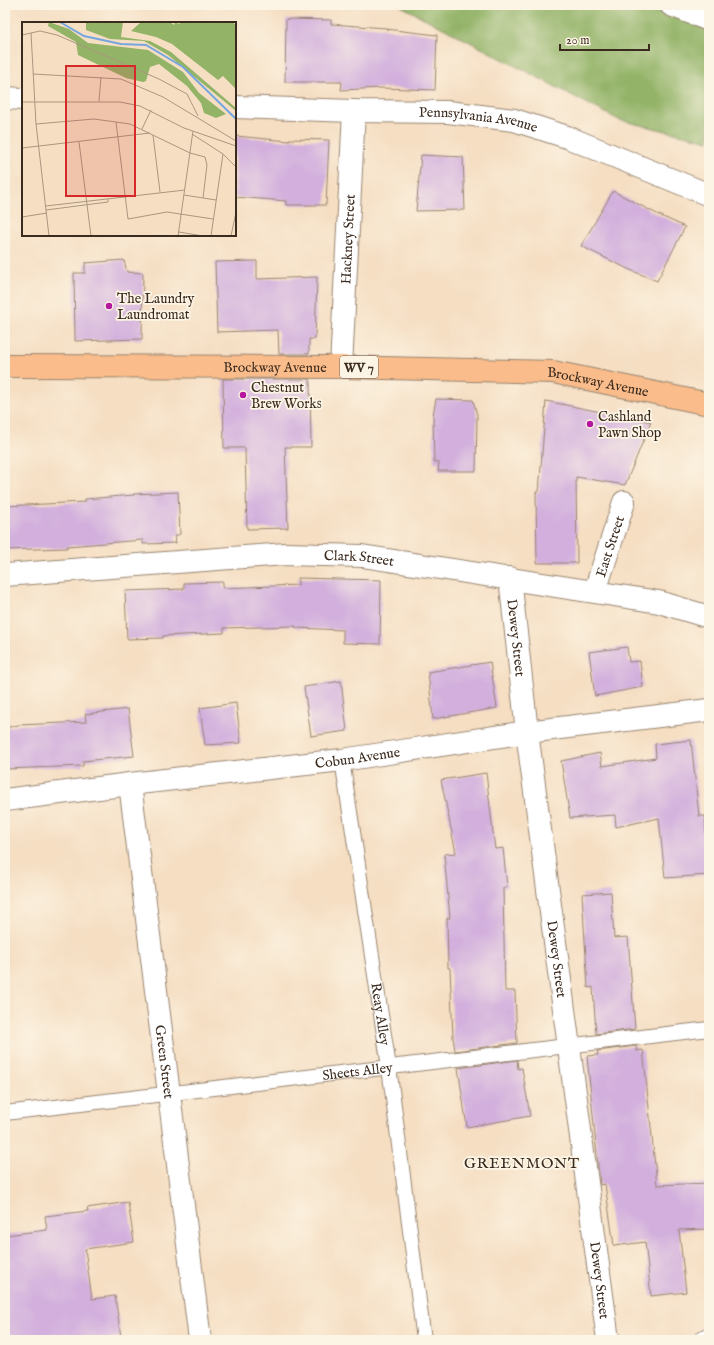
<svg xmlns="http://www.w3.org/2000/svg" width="714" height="1345" viewBox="0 0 714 1345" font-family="'IM FELL English',serif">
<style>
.forest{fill:#93b367;stroke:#676e42}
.building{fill:#d2afdd}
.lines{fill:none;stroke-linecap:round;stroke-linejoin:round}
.lane-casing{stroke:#988470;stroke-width:16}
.street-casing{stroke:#988470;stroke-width:24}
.primary-casing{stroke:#988470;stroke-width:24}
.lane{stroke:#fff;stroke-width:14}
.street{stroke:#fff;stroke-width:22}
.primary{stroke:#f9bc8a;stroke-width:22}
.poi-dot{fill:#b5179e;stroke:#fcf5e5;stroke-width:1.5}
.labels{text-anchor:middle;stroke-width:3.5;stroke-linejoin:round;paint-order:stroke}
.shield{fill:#fcf5e5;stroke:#75675a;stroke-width:1}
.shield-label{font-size:13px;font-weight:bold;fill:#3b2a1e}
.street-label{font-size:14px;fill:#3b2a1e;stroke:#fcf5e5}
.poi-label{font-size:14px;fill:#3b2a1e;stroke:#fcf5e5;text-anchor:start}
.neighbourhood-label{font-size:15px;letter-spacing:1px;fill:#3b2a1e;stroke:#fcf5e5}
.inset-river{fill:none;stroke:#75a6df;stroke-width:2}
.inset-road{fill:none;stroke:#ab9680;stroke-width:1}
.view{fill:#d62828;fill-opacity:0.15;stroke:#d62828;stroke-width:2}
.inset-edge{fill:none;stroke:#3b2a1e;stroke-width:2}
</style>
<rect width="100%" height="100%" fill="#fcf5e5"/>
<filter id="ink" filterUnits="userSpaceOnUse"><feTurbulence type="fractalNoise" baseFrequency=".025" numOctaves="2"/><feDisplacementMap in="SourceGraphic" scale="8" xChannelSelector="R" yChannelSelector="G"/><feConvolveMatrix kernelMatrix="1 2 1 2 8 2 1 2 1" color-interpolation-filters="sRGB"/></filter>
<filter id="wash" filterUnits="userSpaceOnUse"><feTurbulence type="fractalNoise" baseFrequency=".012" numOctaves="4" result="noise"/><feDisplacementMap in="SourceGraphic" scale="16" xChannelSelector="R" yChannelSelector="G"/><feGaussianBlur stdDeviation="0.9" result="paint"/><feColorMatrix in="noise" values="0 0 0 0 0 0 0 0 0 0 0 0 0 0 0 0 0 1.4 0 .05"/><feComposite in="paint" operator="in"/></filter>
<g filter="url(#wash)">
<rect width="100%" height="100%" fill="#f5dec2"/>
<path class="forest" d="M399 5H709V141L619 120Z"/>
<g id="blocks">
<path class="building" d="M286 19 331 20V24L386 28V29L437 35 435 90 382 88 341 90 342 82H285Z
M235 136 289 141V139L329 140 326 205H286V201L235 197Z
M421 155 463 157 465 210 416 211Z
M613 191 659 215 685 227 657 281 628 269 581 246Z
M124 260 127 272 143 273 142 339 75 341 74 273H85V263Z
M257 261V279L317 277 315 339H309V354H279L278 330 217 332 215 262Z
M223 379H310L311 447H285L288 528 247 529 245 448H224Z
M436 399 473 400 477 415 476 471H438L439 462H434L433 415Z
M546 401 651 422 625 485 576 477 577 563H537L536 492H539Z
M178 492 180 534 175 536 176 543 143 544V540L67 546V548L5 550V506L85 502V499L134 495 133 494Z
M298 578 381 580 380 644 343 643V630L296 628V626L224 628V633L163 636V638L127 639 125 591 184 589V583L223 582V588L298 585Z
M627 647 629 662 640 661 643 687 595 696 589 652Z
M490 662 497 708 433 719 428 672Z
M341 681 347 731 311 736 304 687Z
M236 703 241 743 205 745 200 708Z
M128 709 134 756 83 761V766L5 769V728L18 725 86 722 85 714Z
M691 740 699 816H705L708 875 665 878 659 818 616 827 615 815 570 818 561 761 600 753 602 766 656 758 655 744Z
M486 773 495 849 503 848 507 887 503 888 505 991H515L517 1043 455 1051 453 1037 450 968H448L447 918H450L444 854 456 853 441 780Z
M611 892 614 938 628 937 635 1029 596 1034 593 987 588 988 582 894Z
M636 1046 637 1051 643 1050 657 1185 709 1183V1229L679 1230 686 1292 651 1296 645 1242 614 1246 605 1184 600 1185 587 1056 598 1055 597 1051Z
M517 1060 518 1069 522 1068 530 1116 467 1127 458 1068Z
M128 1202 134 1242 85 1249 92 1299 115 1296 121 1337 102 1340H5V1235L47 1230 45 1216 88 1211 87 1208Z"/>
</g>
</g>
<g filter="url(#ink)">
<use href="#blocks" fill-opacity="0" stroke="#988470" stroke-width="1"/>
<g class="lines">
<g class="lane-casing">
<g id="lane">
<path id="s1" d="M342 760 389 1067 424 1340"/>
<path id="s2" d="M5 1113 709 1029"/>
</g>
</g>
<g class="street-casing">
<g id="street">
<path d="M671 5 709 20"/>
<path d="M5 98 23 99"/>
<path id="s3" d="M235 107 354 111 448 112 514 120 567 137 709 195"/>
<path id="s4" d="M341 367 354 111"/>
<path id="s5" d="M5 575 285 554 362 556 659 602 709 617"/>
<path id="s6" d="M510 578 527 732 608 1340"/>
<path id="s7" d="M595 591 624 502"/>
<path id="s8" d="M130 784 200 1340"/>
<path id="s9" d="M5 800 130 784 342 760 527 732 709 710"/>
<path d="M706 1340H709"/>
</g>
</g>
<g class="primary-casing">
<g id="primary">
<path id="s10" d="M5 366 341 367 553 372 709 404"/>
</g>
</g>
<use href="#lane" class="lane"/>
<use href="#street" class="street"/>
<use href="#primary" class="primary"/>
</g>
</g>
<g class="poi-dot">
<circle cx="109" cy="306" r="4"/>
<circle cx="243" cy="395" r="4"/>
<circle cx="590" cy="424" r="4"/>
</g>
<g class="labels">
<rect class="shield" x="340" y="356" width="38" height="22" rx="3"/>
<g class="shield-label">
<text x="359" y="372">WV 7</text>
</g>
<g class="street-label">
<text dy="5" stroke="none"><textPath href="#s3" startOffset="244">Pennsylvania Avenue</textPath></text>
<text dy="5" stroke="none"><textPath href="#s4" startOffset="128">Hackney Street</textPath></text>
<text dy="5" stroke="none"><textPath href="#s10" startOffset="270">Brockway Avenue</textPath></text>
<text dy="5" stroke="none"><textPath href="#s10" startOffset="594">Brockway Avenue</textPath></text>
<text dy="5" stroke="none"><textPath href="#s7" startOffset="47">East Street</textPath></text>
<text dy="5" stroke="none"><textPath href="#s5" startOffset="355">Clark Street</textPath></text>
<text dy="5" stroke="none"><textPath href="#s6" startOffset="60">Dewey Street</textPath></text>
<text dy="5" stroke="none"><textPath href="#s9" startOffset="355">Cobun Avenue</textPath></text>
<text dy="5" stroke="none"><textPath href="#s6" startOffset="384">Dewey Street</textPath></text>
<text dy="5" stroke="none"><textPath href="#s1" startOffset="257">Reay Alley</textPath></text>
<text dy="5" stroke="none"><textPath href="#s8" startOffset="280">Green Street</textPath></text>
<text dy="5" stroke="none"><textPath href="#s2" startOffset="355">Sheets Alley</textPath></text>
<text dy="5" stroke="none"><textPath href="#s6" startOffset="708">Dewey Street</textPath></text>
</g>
<g class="poi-label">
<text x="117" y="303">The Laundry<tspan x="117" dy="16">Laundromat</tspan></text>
<text x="251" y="392">Chestnut<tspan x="251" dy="16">Brew Works</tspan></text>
<text x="598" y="421">Cashland<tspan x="598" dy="16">Pawn Shop</tspan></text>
</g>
<g class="neighbourhood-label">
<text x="522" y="1168">GREENMONT</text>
</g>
</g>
<g transform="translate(22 22)">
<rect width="214" height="214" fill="#f5dec2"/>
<path d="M27 0 47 7 66 21 126 28 161 50 177 71 204 92 194 96 182 91 179 81 165 64 137 42 128 45 124 59 121 60 104 56 56 33 54 20 26 4ZM64 0H101L99 15 128 19 149 30 214 86V89L146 33 122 19 88 17 64 8ZM119 0H148L152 3 153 0 157 2 159 0H211L214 4V67L201 54 196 58 150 22 134 15 109 9Z" fill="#93b367"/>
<path class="inset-river" d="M38 0 62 14 99 22 124 23 161 45 214 97"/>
<path class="inset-road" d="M9 11 14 102 27 214M0 13 18 9 35 13 137 57 165 72 176 94M11 52 99 57 141 75 214 119M77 79 79 55M0 80H98L118 84 162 106 214 124M94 100 106 197 145 190 191 197M14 102 72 97 108 102 168 131M120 107 129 88M170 112 201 132 214 145M131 113 138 170M57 120 69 214M0 126 128 111M168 131 183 135 185 143 181 176M162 173 194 178M24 184 163 168M24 188 86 180V177M0 195 25 191M157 210 181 214M156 214 171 109M189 214 201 132M209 214 214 190"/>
<path class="view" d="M44 44H113V174H44Z"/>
<rect width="214" height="214" class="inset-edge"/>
</g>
<rect width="714" height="1345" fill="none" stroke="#fcf5e5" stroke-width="20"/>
<path d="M560 44v6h89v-6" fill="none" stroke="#3b2a1e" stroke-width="2"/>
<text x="566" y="44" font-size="12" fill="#3b2a1e" stroke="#fcf5e5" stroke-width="3" paint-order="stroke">20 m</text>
</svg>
